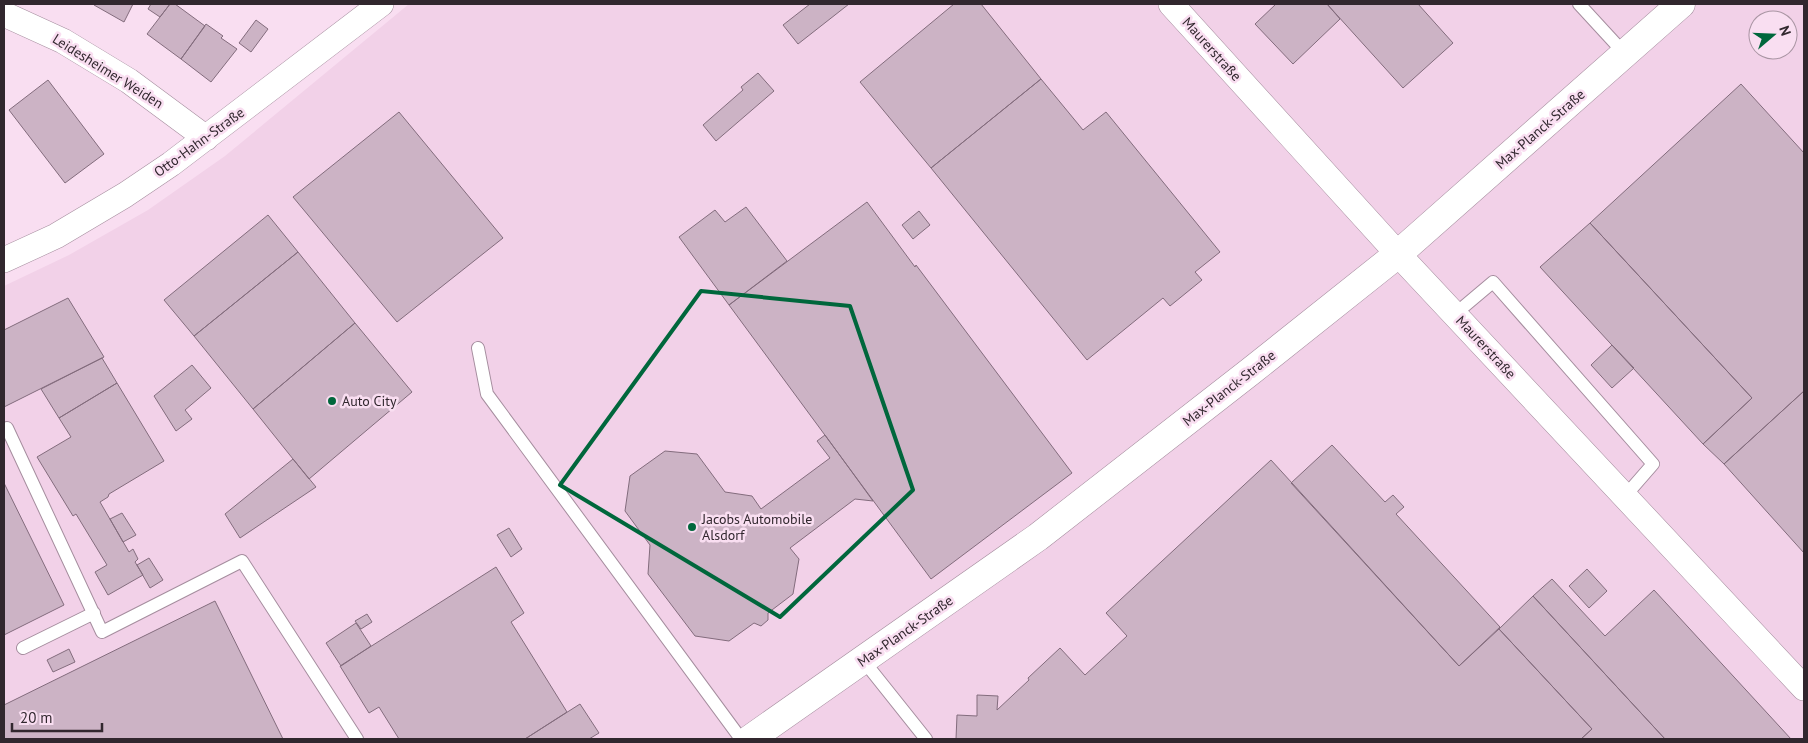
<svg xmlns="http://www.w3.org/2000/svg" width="1808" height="743" viewBox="0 0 1808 743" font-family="'PT Sans',sans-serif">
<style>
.built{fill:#f2d1e8;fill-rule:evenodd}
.building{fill:#ccb3c5;stroke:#836c7d}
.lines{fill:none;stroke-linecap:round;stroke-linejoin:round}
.service-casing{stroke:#a58d9e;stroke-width:14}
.minor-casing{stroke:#a58d9e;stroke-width:26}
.tertiary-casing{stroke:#a58d9e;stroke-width:29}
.service{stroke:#fff;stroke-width:12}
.minor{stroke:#fff;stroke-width:25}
.tertiary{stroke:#fff;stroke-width:28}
.marked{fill:none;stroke:#00673c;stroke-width:4;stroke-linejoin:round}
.poi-dot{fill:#00673c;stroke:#f9def1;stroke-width:2}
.labels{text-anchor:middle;stroke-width:5;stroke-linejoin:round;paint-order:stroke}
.street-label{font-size:14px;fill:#31272e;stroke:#f9def1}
.poi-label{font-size:14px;fill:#31272e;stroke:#f9def1;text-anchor:start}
</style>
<rect width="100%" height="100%" fill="#f9def1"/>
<path class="built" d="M409 4H1804V739H4V286L69 255 148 210 225 156ZM1758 20H1788V50H1758Z"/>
<path class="building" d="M95 4H133L124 22 94 5Z
M151 4H170L160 17 148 9Z
M170 4H175L205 26 181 59 147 34Z
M810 4H849L798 44 783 25Z
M954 4H981L1041 79 931 168 860 82Z
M1276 4H1327L1340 19 1293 64 1255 24Z
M1327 4H1418L1453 43 1403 88Z
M256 20 268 29 251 52 239 43Z
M206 24 223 36 221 38 237 49 211 82 181 59Z
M758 73 774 91 716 141 703 125 743 90 741 87Z
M1041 79 1083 130 1106 112 1220 252 1195 272 1202 280 1170 306 1163 298 1087 360 931 168Z
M48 80 104 154 65 183 9 110Z
M1741 84 1804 153V391L1724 464 1703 444 1752 398 1590 223Z
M399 112 503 238 397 322 293 197Z
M867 202 915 267 916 265 1072 473 931 579 729 305Z
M746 207 787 261 729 305 679 237 715 210 725 222Z
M919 211 930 225 913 239 902 225Z
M268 215 298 252 194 336 164 300Z
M1590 223 1752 398 1703 444 1540 267Z
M298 252 355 323 253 409 194 336Z
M68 298 104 357 4 407V330Z
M355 323 412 392 309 479 253 409Z
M1612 345 1634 368 1612 388 1591 365Z
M102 358 117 383 59 418 41 389Z
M192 365 211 388 185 410 192 419 176 431 154 396Z
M117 383 164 461 109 494 108 497 100 502 129 552 133 549 138 559 135 562 143 575 108 595 95 572 107 565 76 514 73 516 37 457 71 437 59 418Z
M1804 391V553L1724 464Z
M825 435 873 501 855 499 790 548 799 559 793 594 768 613V620L761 626 754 623 729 641 695 636 648 574 650 545 625 511 630 476 665 451 697 454 725 492 752 496 761 509 830 458 817 441Z
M1332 445 1385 502 1393 495 1404 507 1396 514 1500 627 1459 666 1291 483Z
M293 459 316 487 240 538 225 514Z
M1271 460 1459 666 1499 629 1592 729 1581 739H956L957 715 977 716V695L998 696 997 710 1029 680 1028 678 1060 648 1085 675 1127 636 1106 613Z
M4 483 64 605 4 635Z
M122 513 136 535 123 542 110 519Z
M509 528 522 549 511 557 497 535Z
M149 558 163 580 150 588 137 565Z
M496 567 524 613 511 622 567 712 525 739H399L379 707 369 713 340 666Z
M1587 569 1607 591 1589 608 1569 586Z
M1552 579 1605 636 1654 590 1791 739H1665L1533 596Z
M1533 596 1665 739H1581L1592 729 1499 629Z
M215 601 283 739H4V705Z
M367 614 372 622 361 629 355 621Z
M356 623 371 646 341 666 326 643Z
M69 649 75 662 53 672 47 660Z
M580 704 599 733 589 739H525Z"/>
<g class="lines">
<g class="service-casing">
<path id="service" d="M1579 4 1625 54
M1455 314 1493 282 1653 464 1626 495
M478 348 487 394 741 739
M7 428 102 632 242 561 357 739
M23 648 94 613
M863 660 926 739"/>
</g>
<g class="minor-casing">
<path id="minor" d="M1171 4 1398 254 1804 688
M4 14 63 41 129 81 206 138
M4 260 56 236 125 195 171 164 381 4"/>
</g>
<g class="tertiary-casing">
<path id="tertiary" d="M750 739 1038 537 1251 371 1398 254 1681 4"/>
</g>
<use href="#service" class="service"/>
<use href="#minor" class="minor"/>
<use href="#tertiary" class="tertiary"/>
</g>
<path class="marked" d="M701 291 850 306 913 490 780 617 560 485Z"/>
<g class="poi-dot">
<circle cx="332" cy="401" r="5"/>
<circle cx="692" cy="527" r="5"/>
</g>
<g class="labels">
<g class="street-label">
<text transform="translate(1212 49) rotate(48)" y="5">Maurerstraße</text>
<text transform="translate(108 71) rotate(32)" y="5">Leidesheimer Weiden</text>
<text transform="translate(1540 129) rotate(-41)" y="5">Max-Planck-Straße</text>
<text transform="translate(199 142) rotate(-36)" y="5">Otto-Hahn-Straße</text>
<text transform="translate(1486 347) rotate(47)" y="5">Maurerstraße</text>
<text transform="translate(1229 388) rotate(-38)" y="5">Max-Planck-Straße</text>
<text transform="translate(905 631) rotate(-35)" y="5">Max-Planck-Straße</text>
</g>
<g class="poi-label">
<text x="342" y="406">Auto City</text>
<text x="702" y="524">Jacobs Automobile<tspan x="702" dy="16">Alsdorf</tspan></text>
</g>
</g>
<rect width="1808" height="743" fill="none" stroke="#31272e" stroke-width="10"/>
<g transform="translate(1773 35) rotate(71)"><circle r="24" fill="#f9def1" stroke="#a995a3"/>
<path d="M0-4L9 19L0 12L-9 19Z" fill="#00673c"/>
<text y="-8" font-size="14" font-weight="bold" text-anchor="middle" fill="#31272e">N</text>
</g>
<path d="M12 723v8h90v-8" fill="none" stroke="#31272e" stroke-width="2.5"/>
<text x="20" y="723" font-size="15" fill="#31272e" stroke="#f9def1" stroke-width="4" paint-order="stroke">20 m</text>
</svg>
